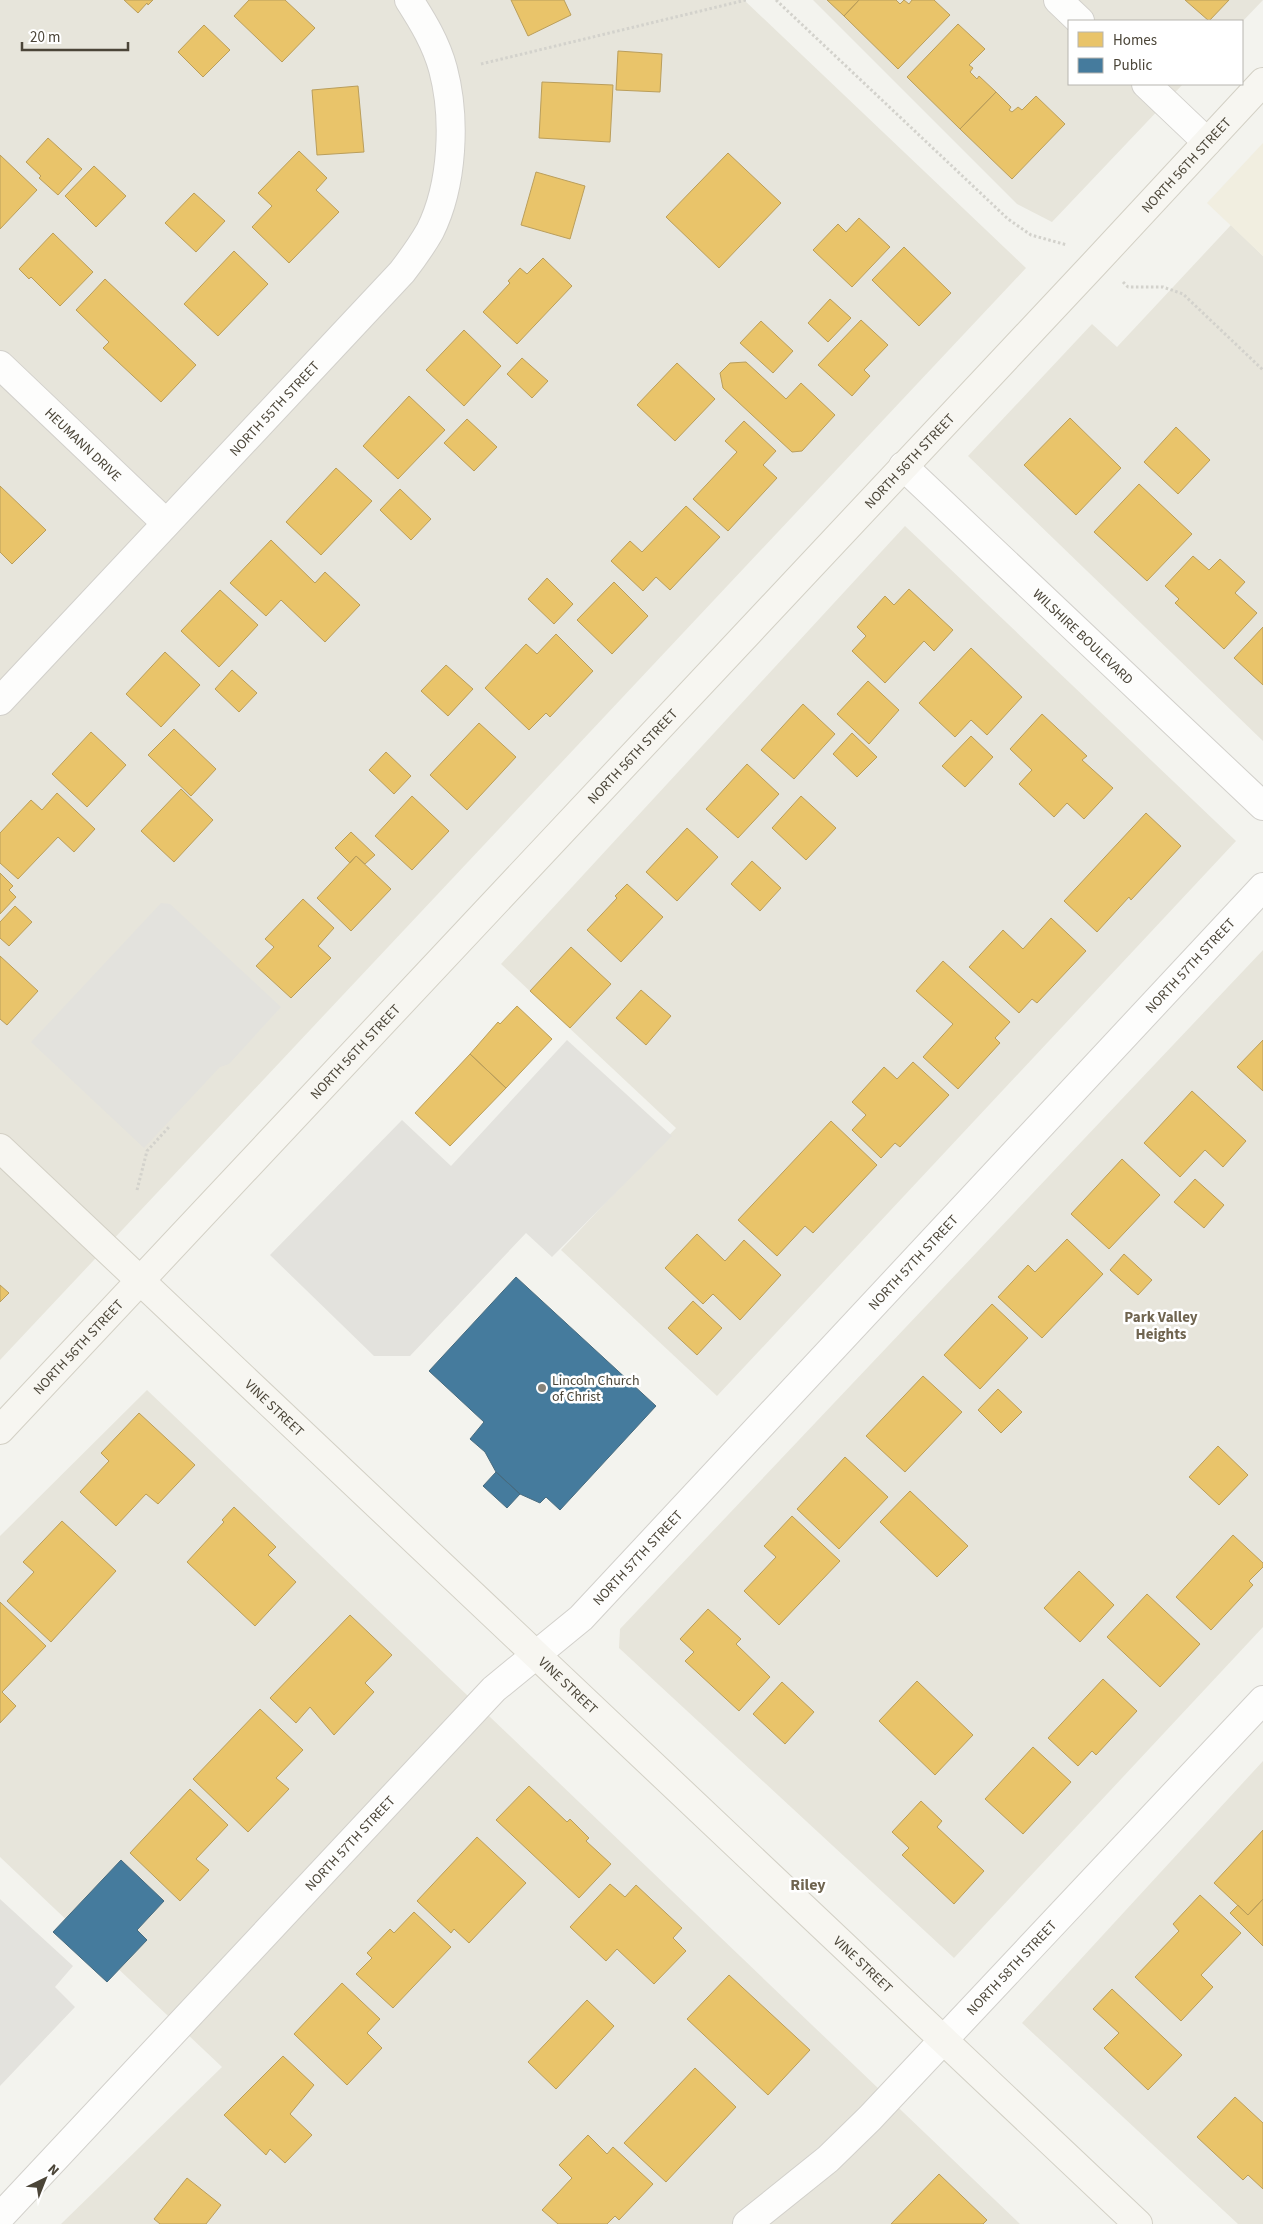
<svg xmlns="http://www.w3.org/2000/svg" width="1263" height="2224" viewBox="0 0 1263 2224" font-family="'Source Sans 3',sans-serif">
<style>
.residential{fill:#e7e5db}
.education{fill:#f1eee0}
.parking{fill:#e3e2dd}
.homes{fill:#e9c46a;stroke:#ba9e5b}
.public{fill:#457b9d;stroke:#476b7f}
.lines{fill:none;stroke-linecap:round;stroke-linejoin:round}
.minor-casing{stroke:#d2d0cb;stroke-width:30}
.secondary-casing{stroke:#d3d0c5;stroke-width:30}
.path{stroke:#d3d2cc;stroke-width:3;stroke-dasharray:2.5 2.5;stroke-linecap:butt}
.minor{stroke:#fdfdfc;stroke-width:28}
.secondary{stroke:#f7f6f1;stroke-width:28}
.poi-dot{fill:#868278;stroke:#fff;stroke-width:2}
.labels{text-anchor:middle;stroke-width:5;stroke-linejoin:round;paint-order:stroke}
.street-label{font-size:14px;fill:#4b4538;stroke:#fff}
.poi-label{font-size:14px;fill:#4b4538;stroke:#fff;text-anchor:start}
.neighbourhood-label{font-size:15px;font-weight:bold;fill:#6f644f;stroke:#fff}
.quarter-label{font-size:16px;font-weight:bold;fill:#6f644f;stroke:#fff}
</style>
<rect width="100%" height="100%" fill="#f3f3ee"/>
<path class="residential" d="M0 0H744L1026 268 0 1360Z
M813 0H1263L1242 22 1069 21V84H1183L1052 222 1017 204Z
M1231 225 1263 256V741L968 456 1092 324 1117 347Z
M905 526 1236 841 717 1396 561 1250 676 1128 501 964Z
M1263 950V1627L954 1958 619 1648 620 1629Z
M147 1390 510 1736 1020 2224H61L222 2067 0 1857V1536Z
M1263 1761V2224H1238L1022 2023Z"/>
<path class="education" d="M1263 143V256L1207 203Z"/>
<path class="parking" d="M161 903 170 904 281 1007 229 1064 220 1067 144 1148 31 1042Z
M567 1040 672 1136 552 1257 526 1233 410 1356H374L270 1255 402 1120 451 1166Z
M0 1899 73 1966 55 1987 75 2007 0 2086Z"/>
<path class="homes" d="M124 0H153L148 5 147 3 138 13Z
M249 0H285L315 28 282 62 234 16Z
M511 0H564L571 15 528 36Z
M827 0H859L844 16Z
M859 0H896L900 4 904 0 909 4 912 0H934L950 15 898 69 844 16Z
M1185 0H1229L1209 21Z
M958 24 985 49 969 65 973 68 970 72 977 79 979 76 996 92 960 129 907 77Z
M204 25 230 50 203 77 178 52Z
M618 51 662 54 660 92 616 90Z
M542 82 613 85 610 142 539 138Z
M358 86 364 152 317 155 312 90Z
M996 92 1011 107 1009 110 1012 112 1018 107 1022 110 1036 96 1065 124 1012 179 960 129Z
M48 138 82 169 58 195 39 178 41 176 26 162Z
M299 151 327 178 316 190 339 212 289 263 252 227 272 206 258 193Z
M728 153 781 203 719 268 666 217Z
M0 155 37 190 0 229Z
M94 166 126 196 96 227 65 196Z
M536 172 585 186 570 239 521 225Z
M194 193 225 221 196 252 165 223Z
M859 218 890 247 852 287 813 250 838 224 846 232Z
M53 233 93 272 60 306 31 277 29 279 19 269Z
M904 247 951 293 919 326 872 280Z
M234 251 268 284 218 336 184 304Z
M543 258 572 286 517 344 483 312 510 283 508 281 520 268 527 274Z
M105 279 196 365 161 402 103 348 109 342 76 310Z
M830 299 851 318 828 342 808 323Z
M861 320 888 345 864 370 870 376 852 396 818 365Z
M761 321 793 351 773 373 740 343Z
M464 330 501 366 464 406 426 370Z
M522 358 548 381 532 398 507 374Z
M746 362 786 399 801 383 835 415 802 451 792 452 723 388 720 373 730 363Z
M677 363 715 399 675 441 637 405Z
M409 396 445 430 398 479 363 446Z
M1070 418 1121 468 1076 515 1024 465Z
M467 419 497 447 474 471 444 443Z
M744 421 776 451 763 465 777 478 728 531 693 499 737 452 725 441Z
M1176 427 1210 460 1178 494 1144 462Z
M336 468 372 501 321 555 286 522Z
M1139 484 1192 534 1147 581 1094 532Z
M0 486 46 530 12 564 0 552Z
M400 489 431 519 411 540 380 510Z
M686 506 720 537 670 590 656 577 643 591 611 561 630 541 642 552Z
M271 540 315 583 325 572 360 605 325 642 281 600 266 616 230 583Z
M1193 556 1209 570 1220 559 1245 582 1235 593 1257 613 1224 649 1175 603 1179 599 1165 586Z
M547 578 573 604 554 624 528 599Z
M614 582 648 616 612 654 577 620Z
M909 589 953 630 934 651 924 641 885 683 852 651 866 636 857 627 885 596 894 605Z
M220 590 258 625 219 667 181 631Z
M1263 627V685L1234 658Z
M556 634 593 671 550 717 546 713 529 730 485 688 526 644 537 654Z
M971 648 1022 697 987 735 971 720 955 737 919 703Z
M165 652 200 685 161 727 126 694Z
M446 665 473 689 448 716 421 691Z
M232 670 257 693 239 712 215 689Z
M868 681 899 710 869 744 837 714Z
M803 704 835 734 794 779 761 750Z
M1042 714 1087 756 1082 760 1113 788 1084 819 1067 803 1054 817 1019 784 1032 770 1010 749Z
M479 723 516 757 467 810 430 775Z
M174 729 216 769 191 796 148 755Z
M91 732 126 765 87 807 52 774Z
M852 733 877 757 857 777 833 754Z
M971 736 993 757 965 787 942 766Z
M386 752 411 776 394 794 369 770Z
M747 764 779 794 738 838 706 809Z
M181 789 213 820 174 862 141 831Z
M57 793 95 829 74 852 58 837 18 879 0 863V833L31 800 42 810Z
M412 796 449 831 412 870 375 836Z
M801 796 836 828 806 860 772 828Z
M1146 813 1181 846 1131 900 1129 897 1097 932 1064 901Z
M687 828 718 857 677 901 646 872Z
M351 832 375 855 365 864 356 856 350 863 335 848Z
M356 856 391 889 351 931 317 898Z
M752 861 781 888 760 911 731 884Z
M0 873 13 886 9 890 16 897 0 914Z
M627 884 663 917 621 962 587 930 617 898 615 896Z
M303 899 334 928 318 946 331 958 291 998 256 966 274 947 265 939Z
M15 906 32 922 9 946 0 938V922Z
M1051 918 1086 951 1037 1003 1032 999 1019 1013 969 967 1003 930 1023 949Z
M571 947 611 984 570 1028 530 991Z
M0 956 38 991 7 1025 0 1019Z
M943 961 1010 1022 995 1038 1000 1043 958 1089 923 1057 953 1024 916 991Z
M641 990 671 1016 646 1045 616 1018Z
M517 1006 552 1039 506 1088 470 1054 498 1022 500 1024Z
M1263 1040V1091L1237 1067Z
M470 1054 506 1088 450 1146 415 1113Z
M913 1062 949 1095 900 1147 895 1143 881 1158 852 1130 866 1115 852 1102 884 1067 897 1079Z
M1192 1091 1246 1141 1223 1167 1205 1150 1180 1177 1144 1143Z
M831 1121 877 1165 813 1233 805 1226 777 1256 738 1220Z
M1122 1159 1160 1195 1109 1249 1071 1214Z
M1195 1179 1224 1205 1204 1228 1174 1202Z
M697 1234 725 1261 744 1240 781 1275 740 1320 713 1294 703 1304 665 1268Z
M1067 1239 1103 1274 1042 1338 998 1297 1028 1265 1035 1272Z
M1124 1254 1152 1280 1138 1295 1110 1270Z
M0 1285 9 1293 0 1302Z
M693 1301 722 1328 697 1355 668 1328Z
M992 1304 1028 1338 980 1389 944 1355Z
M923 1376 962 1412 905 1472 866 1436Z
M998 1389 1022 1412 1001 1433 978 1410Z
M139 1413 195 1465 158 1504 146 1494 116 1526 80 1492 109 1461 101 1453Z
M1218 1446 1248 1475 1219 1505 1189 1477Z
M845 1457 888 1497 839 1549 797 1509Z
M910 1491 968 1546 937 1577 880 1522Z
M234 1507 276 1547 268 1555 296 1582 255 1626 187 1562 224 1522 222 1520Z
M792 1516 840 1561 779 1625 744 1591 776 1557 764 1546Z
M62 1521 116 1571 51 1642 7 1601 34 1572 23 1562Z
M1233 1535 1263 1563V1567L1249 1581 1253 1585 1211 1630 1176 1597Z
M1079 1571 1114 1605 1080 1642 1044 1608Z
M1147 1594 1200 1644 1160 1687 1107 1637Z
M0 1602 46 1646 2 1692 16 1706 0 1723Z
M708 1609 741 1639 736 1644 770 1677 739 1711 685 1661 694 1652 680 1639Z
M350 1615 392 1655 365 1683 374 1692 334 1735 310 1707 296 1723 270 1698Z
M1103 1679 1137 1711 1096 1755 1092 1751 1078 1766 1048 1738Z
M917 1681 973 1735 935 1775 879 1721Z
M782 1682 814 1712 785 1744 753 1714Z
M260 1709 303 1750 276 1778 289 1789 248 1832 193 1779Z
M1033 1747 1071 1782 1023 1834 985 1799Z
M529 1786 567 1822 570 1819 589 1838 586 1841 611 1864 579 1898 496 1820Z
M190 1789 228 1825 196 1859 209 1870 180 1901 130 1853Z
M921 1801 942 1821 937 1827 984 1871 954 1904 902 1855 909 1848 892 1832Z
M1263 1830V1899L1248 1915 1214 1883Z
M477 1837 526 1883 469 1943 454 1929 451 1933 417 1901Z
M610 1884 625 1897 636 1885 682 1928 673 1938 686 1951 654 1984 617 1949 606 1961 570 1927Z
M1200 1895 1241 1933 1201 1975 1213 1987 1181 2021 1135 1977 1179 1931 1173 1924Z
M1263 1899V1946L1230 1913 1238 1905 1248 1915Z
M414 1912 451 1947 393 2008 356 1974 372 1958 367 1953 390 1929 394 1933Z
M729 1975 810 2050 768 2095 687 2019Z
M342 1983 380 2019 367 2033 382 2048 347 2085 294 2034Z
M1112 1989 1182 2055 1148 2090 1104 2048 1119 2033 1093 2009Z
M587 2000 614 2026 556 2089 528 2062Z
M283 2056 314 2085 290 2114 312 2135 285 2163 270 2149 266 2155 224 2115Z
M695 2068 736 2107 666 2182 624 2143Z
M1235 2097 1263 2123V2189L1248 2175 1243 2180 1197 2137Z
M588 2135 607 2154 613 2147 653 2184 619 2220 615 2216 607 2224H558L542 2210 572 2178 559 2165Z
M939 2174 987 2220 983 2224H891Z
M187 2178 221 2205 206 2224H160L154 2219Z"/>
<path class="public" d="M516 1277 656 1406 560 1510 546 1497 540 1503 520 1494 496 1472 485 1452 470 1439 484 1422 429 1371Z
M496 1472 520 1494 507 1508 483 1486Z
M121 1860 164 1901 137 1930 147 1940 107 1982 53 1932Z"/>
<g class="lines">
<g class="minor-casing">
<g id="minor">
<path d="M1058 0 1080 21"/>
<path d="M1146 84 1207 142"/>
<path id="s1" d="M0 365 166 523"/>
<path id="s2" d="M903 466 1263 806"/>
<path id="s3" d="M0 701 402 272C412 259 422 245 430 231 453 185 456 118 443 69 436 43 423 22 409 0"/>
<path id="s4" d="M0 2217 494 1689 581 1618 1263 887"/>
<path id="s5" d="M747 2224 828 2159 870 2118 1263 1700"/>
</g>
</g>
<g class="secondary-casing">
<g id="secondary">
<path id="s6" d="M0 1148 1138 2224"/>
<path id="s7" d="M0 1430 1094 264 1263 82"/>
</g>
</g>
<path class="path" d="M776 0 1008 219 1031 235 1067 245
M481 64 746 0
M1123 282 1128 287H1163L1183 294 1263 370
M137 1190 147 1151 169 1127"/>
<use href="#minor" class="minor"/>
<use href="#secondary" class="secondary"/>
</g>
<circle class="poi-dot" cx="542" cy="1388" r="5"/>
<g class="labels">
<g class="street-label">
<text dy="5" stroke="none"><textPath href="#s7" startOffset="1734">NORTH 56TH STREET</textPath></text>
<text dy="5" stroke="none"><textPath href="#s3" startOffset="401">NORTH 55TH STREET</textPath></text>
<text dy="5" stroke="none"><textPath href="#s1" startOffset="115">HEUMANN DRIVE</textPath></text>
<text dy="5" stroke="none"><textPath href="#s7" startOffset="1329">NORTH 56TH STREET</textPath></text>
<text dy="5" stroke="none"><textPath href="#s2" startOffset="248">WILSHIRE BOULEVARD</textPath></text>
<text dy="5" stroke="none"><textPath href="#s7" startOffset="924">NORTH 56TH STREET</textPath></text>
<text dy="5" stroke="none"><textPath href="#s4" startOffset="1728">NORTH 57TH STREET</textPath></text>
<text dy="5" stroke="none"><textPath href="#s7" startOffset="519">NORTH 56TH STREET</textPath></text>
<text dy="5" stroke="none"><textPath href="#s4" startOffset="1322">NORTH 57TH STREET</textPath></text>
<text dy="5" stroke="none"><textPath href="#s7" startOffset="114">NORTH 56TH STREET</textPath></text>
<text dy="5" stroke="none"><textPath href="#s6" startOffset="378">VINE STREET</textPath></text>
<text dy="5" stroke="none"><textPath href="#s4" startOffset="918">NORTH 57TH STREET</textPath></text>
<text dy="5" stroke="none"><textPath href="#s6" startOffset="782">VINE STREET</textPath></text>
<text dy="5" stroke="none"><textPath href="#s4" startOffset="512">NORTH 57TH STREET</textPath></text>
<text dy="5" stroke="none"><textPath href="#s6" startOffset="1188">VINE STREET</textPath></text>
<text dy="5" stroke="none"><textPath href="#s5" startOffset="369">NORTH 58TH STREET</textPath></text>
</g>
<g class="poi-label">
<text x="552" y="1385">Lincoln Church<tspan x="552" dy="16">of Christ</tspan></text>
</g>
<g class="neighbourhood-label">
<text x="1161" y="1322">Park Valley<tspan x="1161" dy="17">Heights</tspan></text>
</g>
<g class="quarter-label">
<text x="808" y="1890">Riley</text>
</g>
</g>
<rect x="1068" y="20" width="175" height="65" fill="#ffffff" stroke="#b7b5af"/>
<rect x="1078" y="32" width="25" height="15" fill="#e9c46a" stroke="#b7b5af"/>
<text x="1113" y="45" font-size="15" fill="#4b4538">Homes</text>
<rect x="1078" y="58" width="25" height="15" fill="#457b9d" stroke="#b7b5af"/>
<text x="1113" y="70" font-size="15" fill="#4b4538">Public</text>
<g transform="translate(45 2179) rotate(43)" stroke="#ffffff" stroke-width="4" paint-order="stroke">
<path d="M0-4L9 19L0 12L-9 19Z" fill="#4b4538"/>
<text y="-8" font-size="14" font-weight="bold" text-anchor="middle" fill="#4b4538">N</text>
</g>
<path d="M22 42v8h106v-8" fill="none" stroke="#4b4538" stroke-width="2.5"/>
<text x="30" y="42" font-size="15" fill="#4b4538" stroke="#ffffff" stroke-width="4" paint-order="stroke">20 m</text>
</svg>
